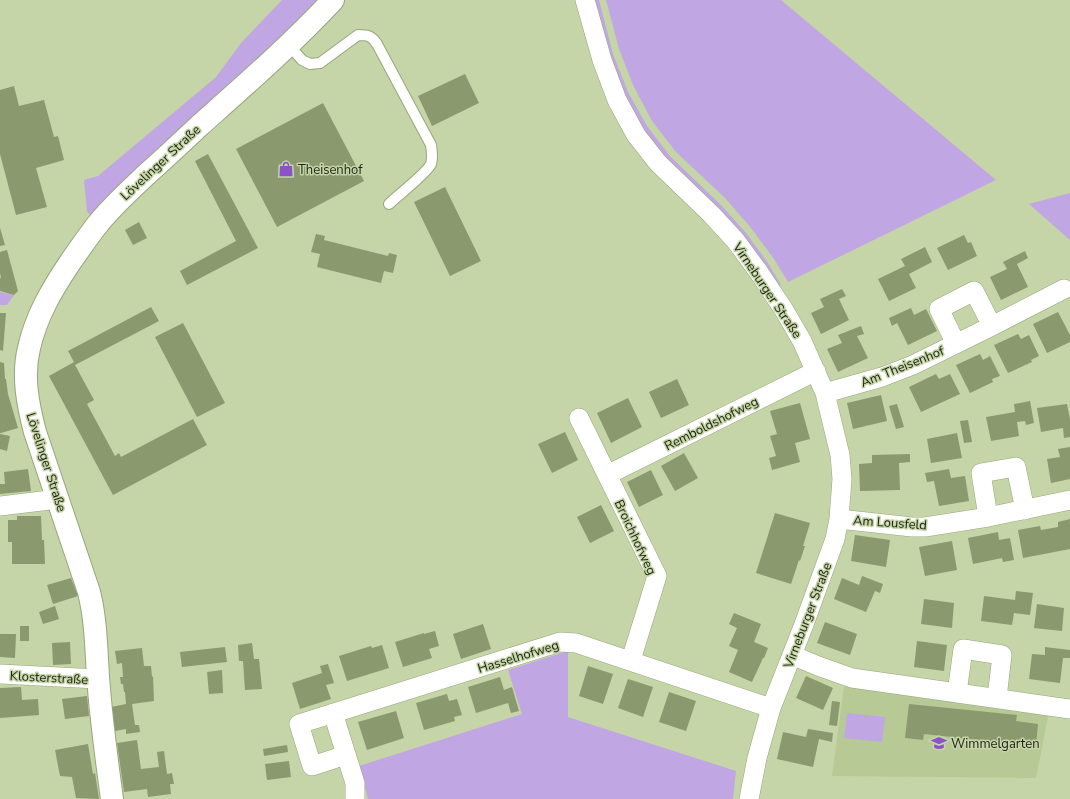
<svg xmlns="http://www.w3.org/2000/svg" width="1070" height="799" viewBox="0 0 1070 799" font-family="'Nunito Sans',sans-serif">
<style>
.built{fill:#b7c995}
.green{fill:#c0a7e3}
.building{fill:#8b996e}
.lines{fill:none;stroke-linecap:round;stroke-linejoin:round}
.lane-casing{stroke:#97a67b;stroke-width:12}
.street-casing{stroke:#97a67b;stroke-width:20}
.secondary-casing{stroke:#97a67b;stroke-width:24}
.lane{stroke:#fff;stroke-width:10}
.street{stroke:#fff;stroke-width:19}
.secondary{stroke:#fff;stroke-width:22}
.labels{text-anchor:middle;stroke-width:3;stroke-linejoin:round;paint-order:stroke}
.street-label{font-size:13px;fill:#1d2211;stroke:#c5d5a8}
.poi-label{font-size:13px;fill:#1d2211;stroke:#c5d5a8;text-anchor:start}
</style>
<rect width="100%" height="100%" fill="#c5d5a8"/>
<path class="built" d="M844 687 1049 711 1036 778 832 776Z"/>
<path class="green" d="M282 0H321L235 83 107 197 92 216 87 212 84 180 98 176 216 77 241 43Z
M593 0H599L613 54 628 92 647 126 670 156 721 205 746 233 768 263 781 285 778 287 665 158 644 130 625 96 609 58Z
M606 0H781L996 180 788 282 774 259 751 228 725 198 676 152 652 121 633 85 619 49Z
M1070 193V240L1029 204Z
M0 292 14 295 7 305H0Z
M568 651V717L736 771 733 799H368L359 766 522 714 508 670Z
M847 713 885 717 882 742 844 738Z"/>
<path class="building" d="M465 74 479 103 432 126 418 96Z
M14 86 19 106 44 100 54 137 58 136 64 160 36 168 47 207 16 215 0 154V90Z
M323 103 364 181 277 227 236 149Z
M208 154 258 248 187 285 180 271 236 241 195 161Z
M445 187 481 261 450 276 414 202Z
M139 222 147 238 133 245 125 230Z
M0 228 5 245 0 246Z
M316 234 325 236 324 240 388 256 389 253 397 255 393 273 384 271 381 283 317 267 320 254 311 252Z
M964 235 968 243 971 242 977 256 948 270 937 248Z
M925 247 932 262 909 274 916 288 889 301 878 279 905 266 901 259Z
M7 250 18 291 14 295 0 291V278H1L0 273V252Z
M1025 251 1028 258 1017 264 1028 287 1001 300 990 277 1007 269 1003 262Z
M842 289 846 296 839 299 849 320 821 334 811 313 824 307 820 299Z
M151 307 159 321 75 365 94 400 87 404 115 456 119 453 121 457 193 419 207 445 113 495 49 376 74 362 68 351Z
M911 308 914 315 926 309 937 331 908 345 897 323 892 326 889 318Z
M1058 312 1070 335V342L1047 353 1033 324Z
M0 313H6L3 351 0 350Z
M183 323 225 403 197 417 155 337Z
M861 326 864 334 857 336 868 358 838 372 827 349 842 343 838 335Z
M1018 334 1021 339 1029 335 1039 356 1031 360 1032 362 1008 373 994 345Z
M980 354 983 360 990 356 1000 376 992 379 993 382 970 393 956 365Z
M0 362 4 363 5 379H6L8 394 18 428 1 433H0Z
M936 374 939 379 950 374 960 394 921 412 909 387Z
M677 379 689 405 661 418 649 392Z
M881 395 887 421 853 429 847 403Z
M628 398 642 427 611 443 597 413Z
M1030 401 1034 423 1026 425 1025 421 1017 422 1019 436 991 441 986 417 1015 412 1014 404Z
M800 403 810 439 795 443 800 462 772 470 769 458 776 456 770 436 777 434 770 411Z
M897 404 904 427 896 429 889 406Z
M1067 404 1070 419V437L1064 438 1063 428 1041 432 1037 408Z
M968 420 972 442 964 443 960 421Z
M565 432 578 460 552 473 538 444Z
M957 433 962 458 931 463 927 439Z
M0 434 10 436 7 451 0 449Z
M1070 447V479L1051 483 1047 459 1060 457 1058 449Z
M684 453 698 478 675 491 661 466Z
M910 454V462L899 463 900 490 860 491 859 464 872 463V455Z
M28 469 31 491 0 494V484H5L4 472Z
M949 469 951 478 965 476 969 501 939 506 934 481 927 482 925 473Z
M651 470 663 495 639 507 627 482Z
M601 505 614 531 590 543 577 517Z
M775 513 810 523 803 546H805L800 561 799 560 791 584 756 573Z
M17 516H41L42 540H44L45 564H12V542H8V520H17Z
M1070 519V549L1023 558 1018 530 1040 526 1041 530 1058 527V522Z
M998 532 999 540 1010 538 1014 560 1003 562 1002 558 973 564 968 538Z
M855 535 890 540 886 567 851 561Z
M952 541 957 570 925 576 919 547Z
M862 576 883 584 880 593 875 591 866 612 834 599 842 578 859 585Z
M71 578 78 596 53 604 47 585Z
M1016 591 1033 593 1030 615 1014 613 1012 625 981 621 984 596 1015 600Z
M924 599 954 603 952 628 921 624Z
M1037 604 1064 608 1062 631 1034 628Z
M55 606 59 619 43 624 39 612Z
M734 613 761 624 754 642 768 648 764 658H763L752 682 729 672 738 650 729 646 737 628 729 624Z
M825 622 857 634 850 655 817 643Z
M483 624 491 649 461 659 453 634Z
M20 626H29V641H20Z
M435 631 439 646 429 649 432 658 403 667 395 642 424 633V634Z
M0 634H16L15 658 0 657Z
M917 641 947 645 944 671 914 667Z
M70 642 71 664 53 665 52 643Z
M252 643 254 659H259L262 689 245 690 243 661H239L238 645Z
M382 645 389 668 347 681 339 656 371 646 372 648Z
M225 647 227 662 182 667 180 652Z
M1045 647 1070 650V658H1063L1060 683 1029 679 1032 654 1045 655Z
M142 648 144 666H151L152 677 153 676 154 701 132 704 135 725H139L140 732 126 734V729L115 731 111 707 126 704 125 692H124L123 684H121L120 677H123L122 663 117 664 115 651Z
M328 664 334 683 326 685 331 699 300 709 292 683 322 673 320 666Z
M588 666 613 674 603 704 579 696Z
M222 670 223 693 209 694 207 672Z
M806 676 833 688 823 710 796 698Z
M500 677 504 690 512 687 519 711 511 713 508 703 476 713 468 687Z
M628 679 653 687 643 717 618 708Z
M21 687 22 700 38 699 39 715 0 718V688Z
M669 692 696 701 686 731 659 722Z
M447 694 449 701 457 699 462 715 454 717 455 721 424 730 416 703Z
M87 696 89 716 65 719 62 699Z
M832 701 840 702 837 726 829 725Z
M909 704 1017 715 1016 721 1038 724 1036 746 924 734 923 740 905 738Z
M396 711 404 738 367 750 358 722Z
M808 729 833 733 832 742 819 739 813 767 777 759 783 732 806 737Z
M137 740 141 769 159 767 157 752 164 751 167 774 172 773 174 784H170L171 794 148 797 147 789 124 792 117 743Z
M88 744 93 774 95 773 99 799 76 798 72 777 60 776 55 750Z
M287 745 288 752 264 756 263 749Z
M289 761 291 777 267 780 265 764Z"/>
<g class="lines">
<g class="lane-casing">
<path id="lane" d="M289 45 302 60 310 64 320 63 358 35C368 35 372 36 377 44L431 145C432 152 433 157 431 164 427 173 397 196 389 204"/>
</g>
<g class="street-casing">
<path id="street" d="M585 0 602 60 617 100 636 135 658 163 711 214 735 240 758 271 784 310 802 341 825 393 840 455 842 479 839 519 835 539 803 627 771 708 757 758 749 799
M956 344 939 309 974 291 992 326
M825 393 882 377 913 365 992 326 1064 289
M579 418 657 576 631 660
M607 475 816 371
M0 506 58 499
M988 517 981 473 1016 467 1025 510
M839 519 912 527H925L988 517 1070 500
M792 655 818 666 852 678 1070 709
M0 674 98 679
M957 693 963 649 1002 655 997 698
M333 713 355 783V799
M346 755 312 766 299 724 560 642 576 643 771 708"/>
</g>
<g class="secondary-casing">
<path id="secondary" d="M112 799C107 762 102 726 99 689 96 656 97 624 89 592L35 432C28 405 22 376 29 348 36 317 51 291 69 264 78 251 87 238 97 225 112 206 130 190 148 173 165 158 182 142 199 126 245 85 291 45 333 0"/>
</g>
<use href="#lane" class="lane"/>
<use href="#street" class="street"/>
<use href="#secondary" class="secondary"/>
</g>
<defs>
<g id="shop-bare" transform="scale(1.2)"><path d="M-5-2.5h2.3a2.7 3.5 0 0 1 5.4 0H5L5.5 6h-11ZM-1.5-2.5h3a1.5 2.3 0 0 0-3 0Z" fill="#8b52c9" stroke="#c5d5a8" stroke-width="2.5" paint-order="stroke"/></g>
<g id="school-bare" transform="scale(1.2)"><path d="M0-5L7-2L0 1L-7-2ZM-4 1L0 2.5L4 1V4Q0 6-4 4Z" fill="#8b52c9" stroke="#c5d5a8" stroke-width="2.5" paint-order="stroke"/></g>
</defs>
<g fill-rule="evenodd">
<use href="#shop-bare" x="286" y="169"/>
<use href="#school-bare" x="939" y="743"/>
</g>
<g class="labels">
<g class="street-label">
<text transform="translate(160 162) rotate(-43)" y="5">Lövelinger Straße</text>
<text transform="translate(768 290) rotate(56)" y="5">Virneburger Straße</text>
<text transform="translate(902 366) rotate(-22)" y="5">Am Theisenhof</text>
<text transform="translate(711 423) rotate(-27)" y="5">Remboldshofweg</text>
<text transform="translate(47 462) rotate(72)" y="5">Lövelinger Straße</text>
<text transform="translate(890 522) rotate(4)" y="5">Am Lousfeld</text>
<text transform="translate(636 537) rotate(65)" y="5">Broichhofweg</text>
<text transform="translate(807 615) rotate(-69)" y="5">Virneburger Straße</text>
<text transform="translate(518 656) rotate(-17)" y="5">Hasselhofweg</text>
<text transform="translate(49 677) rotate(3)" y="5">Klosterstraße</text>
</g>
<g class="poi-label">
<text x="298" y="174">Theisenhof</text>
<text x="951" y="748">Wimmelgarten</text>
</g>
</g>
</svg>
